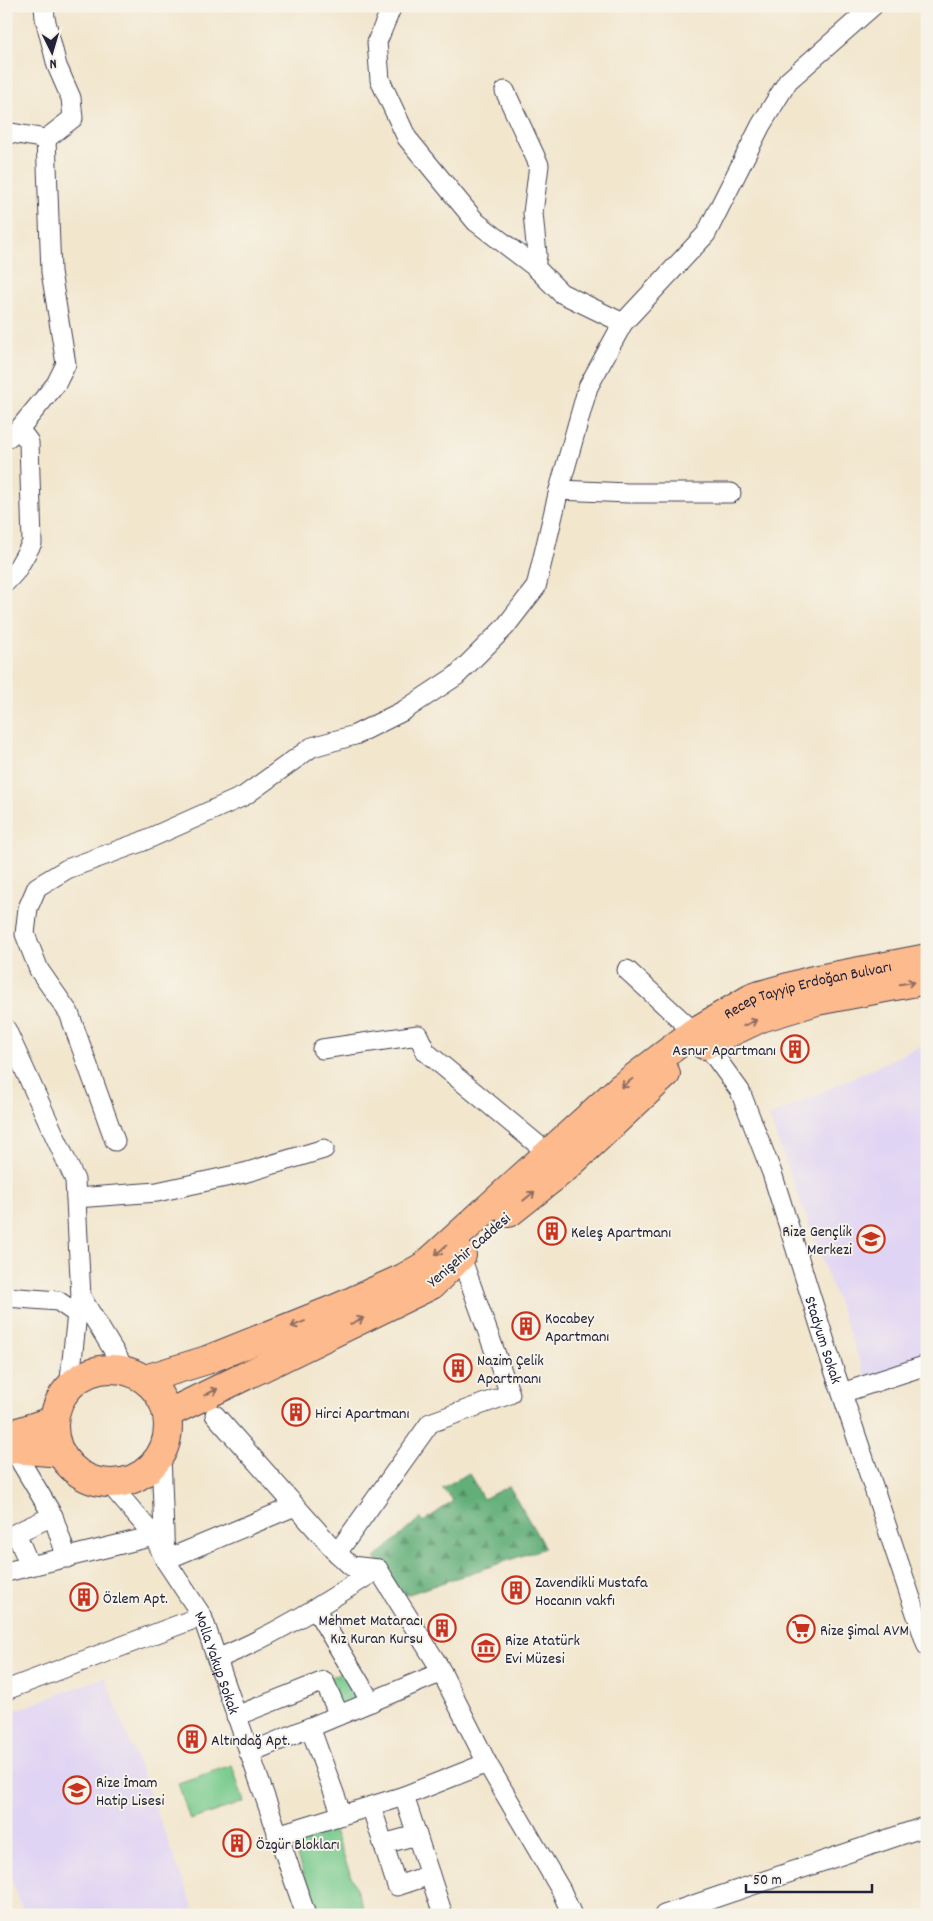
<svg xmlns="http://www.w3.org/2000/svg" width="933" height="1921" viewBox="0 0 933 1921" font-family="Dekko,sans-serif">
<style>
.built{fill:#e0d4f4}
.green{fill:#78cb8d;stroke:#4d7664}
.forest{fill:url(#forest-firs);stroke:#42685a}
.garden{fill:url(#garden-dots);stroke:#4d7664}
.lines{fill:none;stroke-linecap:round;stroke-linejoin:round}
.street-casing{stroke:#413f51;stroke-width:21}
.primary-casing{stroke:#413f51;stroke-width:30}
.street{stroke:#fff;stroke-width:19}
.primary{stroke:#fcba8d;stroke-width:28}
.oneway{stroke:#8f6e64}
.labels{text-anchor:middle;stroke-width:4;stroke-linejoin:round;paint-order:stroke}
.street-label{font-size:16px;fill:#22223b;stroke:#f7f3e8}
.poi-label{font-size:16px;fill:#22223b;stroke:#f7f3e8;text-anchor:start}
</style>
<defs>
<pattern id="forest-firs" width="22" height="20" patternUnits="userSpaceOnUse" patternTransform="scale(1.25)"><rect width="22" height="20" fill="#62af78"/><path d="M5 1l3.5 6h-7zM16 11l3.5 6h-7z" fill="#508e64"/></pattern>
<pattern id="garden-dots" width="8" height="8" patternUnits="userSpaceOnUse" patternTransform="scale(1.25)"><rect width="8" height="8" fill="#78cb8d"/><path d="M2 2h.1M6 6h.1" fill="none" stroke="#68ae7b" stroke-width="1.8" stroke-linecap="round"/></pattern>
</defs>
<rect width="100%" height="100%" fill="#f7f3e8"/>
<filter id="ink" filterUnits="userSpaceOnUse"><feTurbulence type="fractalNoise" baseFrequency=".02" numOctaves="2"/><feDisplacementMap in="SourceGraphic" scale="10" xChannelSelector="R" yChannelSelector="G"/><feConvolveMatrix kernelMatrix="1 2 1 2 8 2 1 2 1" color-interpolation-filters="sRGB"/></filter>
<filter id="wash" filterUnits="userSpaceOnUse"><feTurbulence type="fractalNoise" baseFrequency=".0096" numOctaves="4" result="noise"/><feDisplacementMap in="SourceGraphic" scale="20" xChannelSelector="R" yChannelSelector="G"/><feGaussianBlur stdDeviation="1.12" result="paint"/><feColorMatrix in="noise" values="0 0 0 0 0 0 0 0 0 0 0 0 0 0 0 0 0 1.4 0 .05"/><feComposite in="paint" operator="in"/></filter>
<g filter="url(#wash)">
<rect width="100%" height="100%" fill="#f2e6cd"/>
<path class="built" d="M927 1043V1361L867 1381 769 1117Z
M105 1677 196 1915H25L6 1866V1714Z"/>
<path class="green" d="M232 1765 244 1802 190 1820 178 1783Z
M331 1823 366 1915H318L290 1837Z"/>
<path class="forest" d="M469 1473 483 1499 509 1486 545 1548 403 1596 375 1558 420 1518 423 1522 453 1501 442 1488Z"/>
<path class="garden" d="M346 1669 367 1701 339 1712 325 1681Z"/>
</g>
<g filter="url(#ink)">
<g class="lines">
<g class="street-casing">
<g id="street">
<path d="M392 6 377 42 380 80 407 138 476 222 535 267 561 293 623 323"/>
<path d="M505 91 539 165 533 213 537 255 535 267"/>
<path d="M6 132 46 139 73 118 71 98 57 66 45 18 44 6"/>
<path d="M6 439 19 429 56 384 66 364 51 272 46 139"/>
<path d="M559 490 628 493H731"/>
<path d="M6 582 16 571 32 543 29 442 19 429"/>
<path d="M627 970 694 1032"/>
<path d="M6 1029 75 1180 81 1297"/>
<path id="s1" d="M705 1043 740 1091 772 1173 832 1364 927 1646"/>
<path d="M322 1049 418 1035 426 1052 549 1154"/>
<path d="M115 1141 69 1013 39 970 25 934 28 908 37 887 67 869 141 842 244 796 312 747 355 735 403 711 456 676 505 627 536 587 559 490 588 387 623 323 706 234 761 125 788 81 873 6"/>
<path d="M76 1198 157 1192 244 1173 324 1149"/>
<path d="M6 1297 58 1301 77 1314"/>
<path d="M69 1388 77 1314 81 1297 126 1371"/>
<path d="M842 1393 927 1365"/>
<path d="M215 1415 337 1553 351 1566 378 1569"/>
<path d="M13 1449 53 1516"/>
<path d="M161 1454 165 1560 295 1506"/>
<path id="s2" d="M109 1483 154 1536 165 1560 202 1616 306 1915"/>
<path d="M337 1553 430 1423 510 1394 461 1257"/>
<path d="M30 1566 16 1533 53 1516 67 1558"/>
<path d="M6 1572 154 1536"/>
<path d="M316 1610 371 1702"/>
<path d="M217 1659C275 1635 325 1603 378 1569L438 1665 487 1763 561 1890 572 1915"/>
<path d="M6 1690 202 1616"/>
<path d="M236 1716 324 1681 339 1715"/>
<path d="M310 1727 342 1815"/>
<path d="M249 1753 442 1672"/>
<path d="M404 1796 443 1915"/>
<path d="M371 1806 397 1886 430 1875"/>
<path d="M277 1835 404 1796 487 1763"/>
<path d="M383 1844 417 1835"/>
<path d="M664 1915 927 1826"/>
</g>
</g>
<g class="primary-casing">
<g id="primary">
<path d="M704 1045 761 1018 817 1001 927 980"/>
<path d="M509 1213 568 1166 666 1074"/>
<circle cx="111" cy="1426" r="57"/>
<path id="s3" d="M145 1379 207 1360 339 1307 403 1278 424 1266 619 1089 694 1032 753 997 813 980 927 958"/>
<path d="M167 1414 432 1285 462 1255"/>
<path d="M6 1436 54 1420"/>
<path d="M6 1451 13 1449 61 1453"/>
</g>
</g>
<use href="#street" class="street"/>
<use href="#primary" class="primary"/>
</g>
<defs><path id="oneway-shaft" d="M-6 0H5M1.5-3L5.5 0L1.5 3" fill="none" stroke-width="1.6" stroke-linecap="round" stroke-linejoin="round" transform="scale(1.25)"/></defs>
<g class="oneway">
<use href="#oneway-shaft" transform="translate(907 983) rotate(-10)"/>
<use href="#oneway-shaft" transform="translate(750 1023) rotate(-25)"/>
<use href="#oneway-shaft" transform="translate(627 1083) rotate(143)"/>
<use href="#oneway-shaft" transform="translate(529 1196) rotate(-39)"/>
<use href="#oneway-shaft" transform="translate(441 1250) rotate(138)"/>
<use href="#oneway-shaft" transform="translate(357 1321) rotate(-25)"/>
<use href="#oneway-shaft" transform="translate(298 1324) rotate(158)"/>
<use href="#oneway-shaft" transform="translate(211 1392) rotate(-26)"/>
</g>
</g>
<defs>
<g id="building-ring" transform="scale(1.4375)"><circle r="9.5" fill="#f7f3e8" stroke="#c8321e" stroke-width="1.5"/><path d="M-4-6H4V6H1V3H-1V6H-4ZM-2.5-4.3h1.7v1.8h-1.7ZM.8-4.3h1.7v1.8H.8ZM-2.5-1h1.7V.8h-1.7ZM.8-1h1.7V.8H.8Z" fill="#c8321e"/></g>
<g id="school-ring" transform="scale(1.4375)"><circle r="9.5" fill="#f7f3e8" stroke="#c8321e" stroke-width="1.5"/><path d="M0-5L7-2L0 1L-7-2ZM-4 1L0 2.5L4 1V4Q0 6-4 4Z" fill="#c8321e"/></g>
<g id="supermarket-ring" transform="scale(1.4375)"><circle r="9.5" fill="#f7f3e8" stroke="#c8321e" stroke-width="1.5"/><path d="M-6-5.5h2.5l.6 2H6L4.5 2H-2.5L-4.4-4H-6ZM-1.5 3.2a1.3 1.3 0 1 0 .1 0ZM3 3.2a1.3 1.3 0 1 0 .1 0Z" fill="#c8321e"/></g>
<g id="museum-ring" transform="scale(1.4375)"><circle r="9.5" fill="#f7f3e8" stroke="#c8321e" stroke-width="1.5"/><path d="M0-6L6-3V-2H-6V-3ZM-5-1h2V3h-2ZM-1-1h2V3h-2ZM3-1h2V3H3ZM-6 4H6V6H-6Z" fill="#c8321e"/></g>
</defs>
<g fill-rule="evenodd">
<use href="#building-ring" x="795" y="1049"/>
<use href="#building-ring" x="552" y="1231"/>
<use href="#school-ring" x="871" y="1239"/>
<use href="#building-ring" x="526" y="1326"/>
<use href="#building-ring" x="458" y="1368"/>
<use href="#building-ring" x="296" y="1412"/>
<use href="#building-ring" x="516" y="1590"/>
<use href="#building-ring" x="84" y="1597"/>
<use href="#building-ring" x="442" y="1628"/>
<use href="#supermarket-ring" x="801" y="1629"/>
<use href="#museum-ring" x="486" y="1648"/>
<use href="#building-ring" x="192" y="1739"/>
<use href="#school-ring" x="77" y="1790"/>
<use href="#building-ring" x="237" y="1843"/>
</g>
<g class="labels">
<g class="street-label">
<text dy="6" stroke="none"><textPath href="#s3" startOffset="782">Recep Tayyip Erdoğan Bulvarı</textPath></text>
<text transform="translate(468 1249) rotate(-41)" y="6">Yenişehir Caddesi</text>
<text dy="6" stroke="none"><textPath href="#s1" startOffset="322">Stadyum Sokak</textPath></text>
<text dy="6" stroke="none"><textPath href="#s2" startOffset="212">Molla Yakup Sokak</textPath></text>
</g>
<g class="poi-label">
<text x="776" y="1055" text-anchor="end">Asnur Apartmanı</text>
<text x="852" y="1236" text-anchor="end">Rize Gençlik<tspan x="852" dy="18">Merkezi</tspan></text>
<text x="571" y="1237">Keleş Apartmanı</text>
<text x="545" y="1323">Kocabey<tspan x="545" dy="18">Apartmanı</tspan></text>
<text x="477" y="1365">Nazim Çelik<tspan x="477" dy="18">Apartmanı</tspan></text>
<text x="315" y="1418">Hirci Apartmanı</text>
<text x="535" y="1587">Zavendikli Mustafa<tspan x="535" dy="18">Hocanın vakfı</tspan></text>
<text x="103" y="1603">Özlem Apt.</text>
<text x="423" y="1625" text-anchor="end">Mehmet Mataracı<tspan x="423" dy="18">Kız Kuran Kursu</tspan></text>
<text x="820" y="1635">Rize Şimal AVM</text>
<text x="505" y="1645">Rize Atatürk<tspan x="505" dy="18">Evi Müzesi</tspan></text>
<text x="211" y="1745">Altındağ Apt.</text>
<text x="96" y="1787">Rize İmam<tspan x="96" dy="18">Hatip Lisesi</tspan></text>
<text x="256" y="1849">Özgür Blokları</text>
</g>
</g>
<rect width="933" height="1921" fill="none" stroke="#f7f3e8" stroke-width="25"/>
<g transform="translate(52 52) rotate(175)" stroke="#f7f3e8" stroke-width="4" paint-order="stroke">
<path d="M0-4L9 19L0 12L-9 19Z" fill="#22223b"/>
<text y="-8" font-size="14" font-weight="bold" text-anchor="middle" fill="#22223b">N</text>
</g>
<path d="M746 1884v8h126v-8" fill="none" stroke="#22223b" stroke-width="2.5"/>
<text x="753" y="1884" font-size="15" fill="#22223b" stroke="#f7f3e8" stroke-width="4" paint-order="stroke">50 m</text>
</svg>
